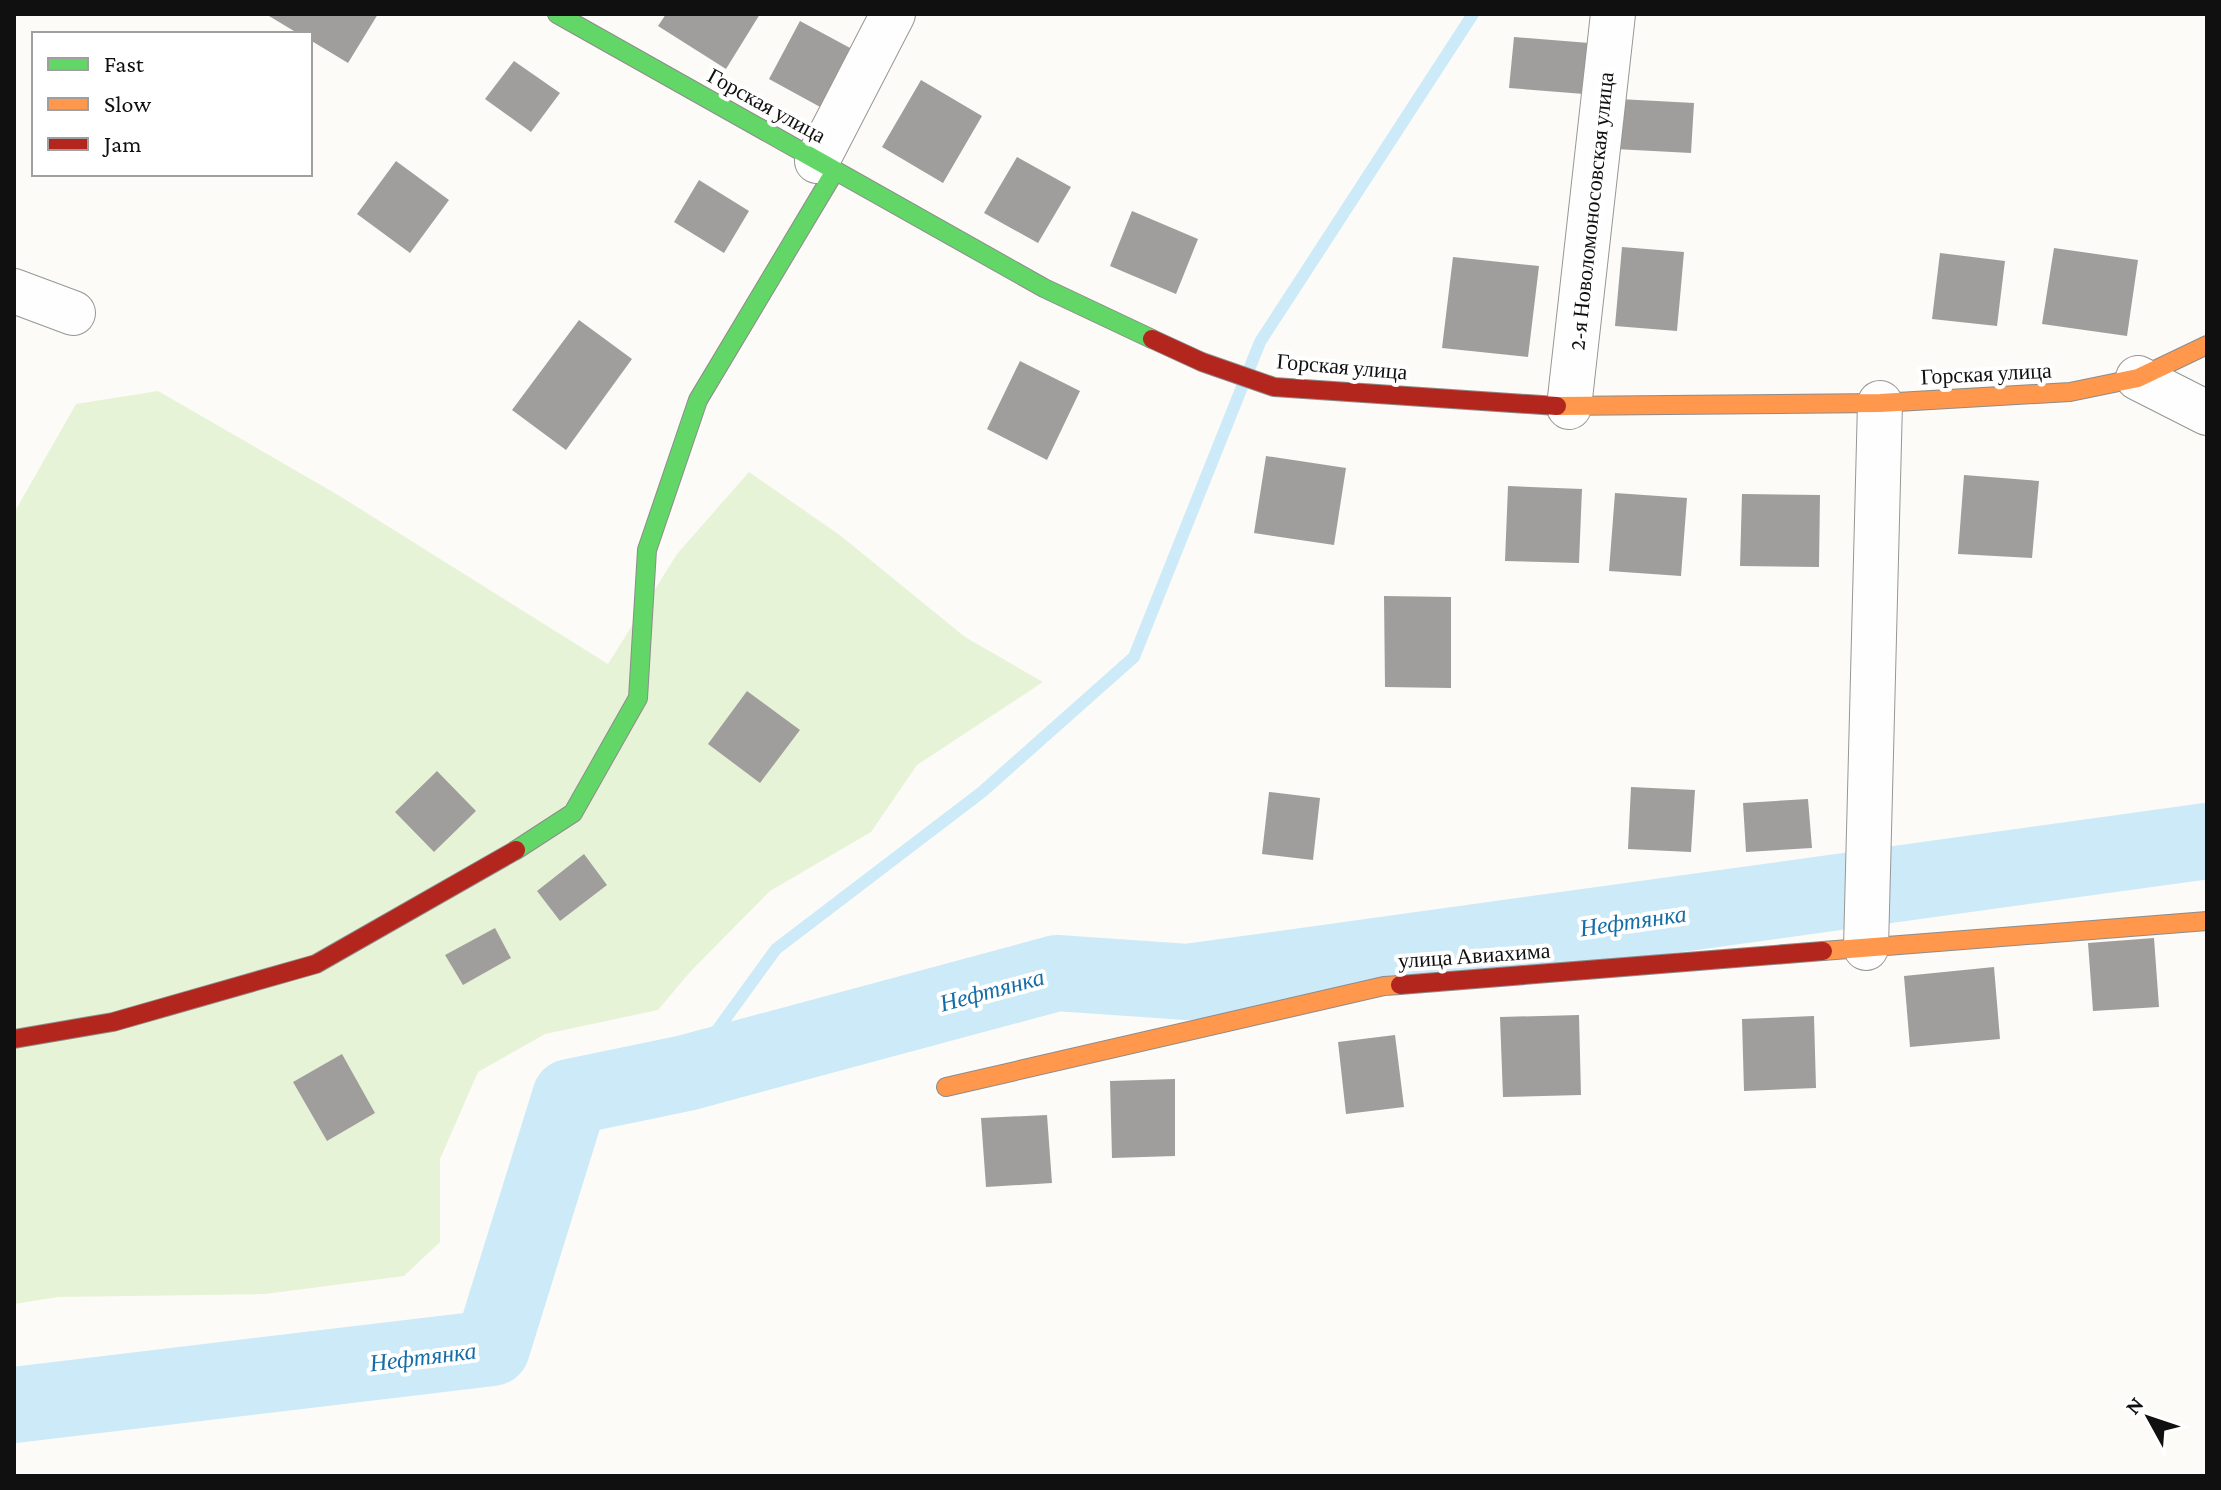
<svg xmlns="http://www.w3.org/2000/svg" width="2221" height="1490" viewBox="0 0 2221 1490" font-family="'Crimson Pro',serif">
<style>
.green{fill:#e7f3d6}
.lines{fill:none;stroke-linecap:round;stroke-linejoin:round}
.stream{stroke:#cceaf8;stroke-width:12}
.river{stroke:#cceaf8;stroke-width:76}
.building{fill:#a09e9c}
.street-casing{stroke:#969694;stroke-width:46}
.fast-casing{stroke:#8d8c8b;stroke-width:20}
.slow-casing{stroke:#8d8c8b;stroke-width:20}
.jam-casing{stroke:#8d8c8b;stroke-width:20}
.street{stroke:#fffefe;stroke-width:44}
.fast{stroke:#63d668;stroke-width:18}
.slow{stroke:#ff974d;stroke-width:18}
.jam{stroke:#b3261e;stroke-width:18}
.labels{text-anchor:middle;stroke-width:8;stroke-linejoin:round;paint-order:stroke}
.street-label{font-size:22px;fill:#101010;stroke:#fff}
.water-label{font-size:24px;font-style:italic;fill:#156da7;stroke:#fff}
</style>
<rect width="100%" height="100%" fill="#fcfbf7"/>
<path class="green" d="M158 391 338 495 608 664 677 554 749 472 841 536 965 637 1043 682 917 765 871 832 770 891 690 972 658 1010 545 1034 478 1072 440 1159V1242L404 1276 265 1294 58 1297 14 1304V513L76 404Z"/>
<g class="lines">
<path class="stream" d="M686 1073 776 949 982 792 1134 657 1260 342 1473 14"/>
<path class="river" d="M14 1405 492 1348 570 1097 686 1073 1057 973 1187 982 2207 841"/>
</g>
<path class="building" d="M270 14H378L348 63 310 40V34H299L269 16Z
M666 14H760L726 69 658 26Z
M800 21 865 56 833 114 769 79Z
M1514 37 1589 43 1584 94 1509 88Z
M514 61 560 93 531 132 485 99Z
M921 80 982 116 943 183 882 147Z
M1619 99 1694 103 1691 153 1615 149Z
M1017 157 1071 187 1038 243 984 213Z
M396 161 449 200 410 253 357 214Z
M699 180 749 211 724 253 674 222Z
M1132 211 1198 239 1176 294 1110 266Z
M1622 247 1684 252 1677 331 1615 326Z
M2054 248 2138 260 2127 336 2042 324Z
M1940 253 2005 261 1997 326 1932 319Z
M1453 257 1539 266 1528 357 1442 348Z
M579 320 632 359 566 450 512 410Z
M1020 361 1080 391 1047 460 987 429Z
M1266 456 1346 468 1334 545 1254 533Z
M1964 475 2039 481 2032 558 1958 554Z
M1508 486 1582 489 1579 563 1505 561Z
M1615 493 1687 498 1681 576 1609 571Z
M1742 494 1820 495 1819 567 1740 566Z
M1384 596 1451 597V688L1385 687Z
M747 691 800 730 760 783 708 744Z
M437 771 476 811 434 852 395 812Z
M1631 787 1695 790 1691 852 1628 849Z
M1269 792 1320 798 1313 860 1262 854Z
M1808 799 1812 848 1746 852 1743 803Z
M584 854 607 885 560 921 537 891Z
M495 928 511 958 463 985 445 955Z
M2154 938 2159 1007 2093 1011 2088 943Z
M1994 967 2000 1039 1910 1047 1904 976Z
M1579 1015 1581 1095 1503 1097 1500 1017Z
M1814 1016 1816 1088 1744 1091 1742 1019Z
M1395 1035 1404 1107 1346 1114 1338 1042Z
M342 1054 375 1113 327 1141 293 1082Z
M1175 1079V1156L1112 1158 1110 1081Z
M1047 1115 1052 1183 986 1187 981 1118Z"/>
<g class="lines">
<g class="street-casing">
<path id="street" d="M817 161 893 14
M14 291 73 313
M2138 378 2207 413
M1569 407 1613 14
M1866 948 1880 403"/>
</g>
<g class="fast-casing">
<path id="fast" d="M557 14 1044 288 1152 339
M516 850 573 813 638 698 647 550 698 400 835 171"/>
</g>
<g class="slow-casing">
<path id="slow" d="M1557 406 1880 403 2070 392 2138 378 2207 345
M1823 951 2207 921
M946 1087 1384 986 1400 985"/>
</g>
<g class="jam-casing">
<path id="jam" d="M1152 339 1202 362 1274 387 1557 406
M1400 985 1823 951
M14 1039 113 1022 316 964 516 850"/>
</g>
<use href="#street" class="street"/>
<use href="#fast" class="fast"/>
<use href="#slow" class="slow"/>
<use href="#jam" class="jam"/>
</g>
<g class="labels">
<g class="street-label">
<text transform="translate(767 105) rotate(29)" y="8">Горская улица</text>
<text transform="translate(1591 211) rotate(-84)" y="8">2-я Новоломоносовская улица</text>
<text transform="translate(1342 366) rotate(5)" y="8">Горская улица</text>
<text transform="translate(1986 373) rotate(-3)" y="8">Горская улица</text>
<text transform="translate(1474 955) rotate(-4)" y="8">улица Авиахима</text>
</g>
<g class="water-label">
<text transform="translate(1633 921) rotate(-8)" y="8">Нефтянка</text>
<text transform="translate(992 990) rotate(-15)" y="8">Нефтянка</text>
<text transform="translate(423 1357) rotate(-7)" y="8">Нефтянка</text>
</g>
</g>
<rect width="2221" height="1490" fill="none" stroke="#101010" stroke-width="32"/>
<rect x="32" y="32" width="280" height="144" fill="#ffffff" stroke="#9f9f9f" stroke-width="2"/>
<rect x="48" y="58" width="40" height="12" fill="#63d668" stroke="#9f9f9f" stroke-width="2"/>
<text x="104" y="72" font-size="24" fill="#101010">Fast</text>
<rect x="48" y="98" width="40" height="12" fill="#ff974d" stroke="#9f9f9f" stroke-width="2"/>
<text x="104" y="112" font-size="24" fill="#101010">Slow</text>
<rect x="48" y="138" width="40" height="12" fill="#b3261e" stroke="#9f9f9f" stroke-width="2"/>
<text x="104" y="152" font-size="24" fill="#101010">Jam</text>
<g transform="translate(2149 1418) rotate(310)" stroke="#ffffff" stroke-width="6" paint-order="stroke">
<path d="M0-6L14 30L0 20L-14 30Z" fill="#101010"/>
<text y="-12" font-size="22" font-weight="bold" text-anchor="middle" fill="#101010">N</text>
</g>
</svg>
